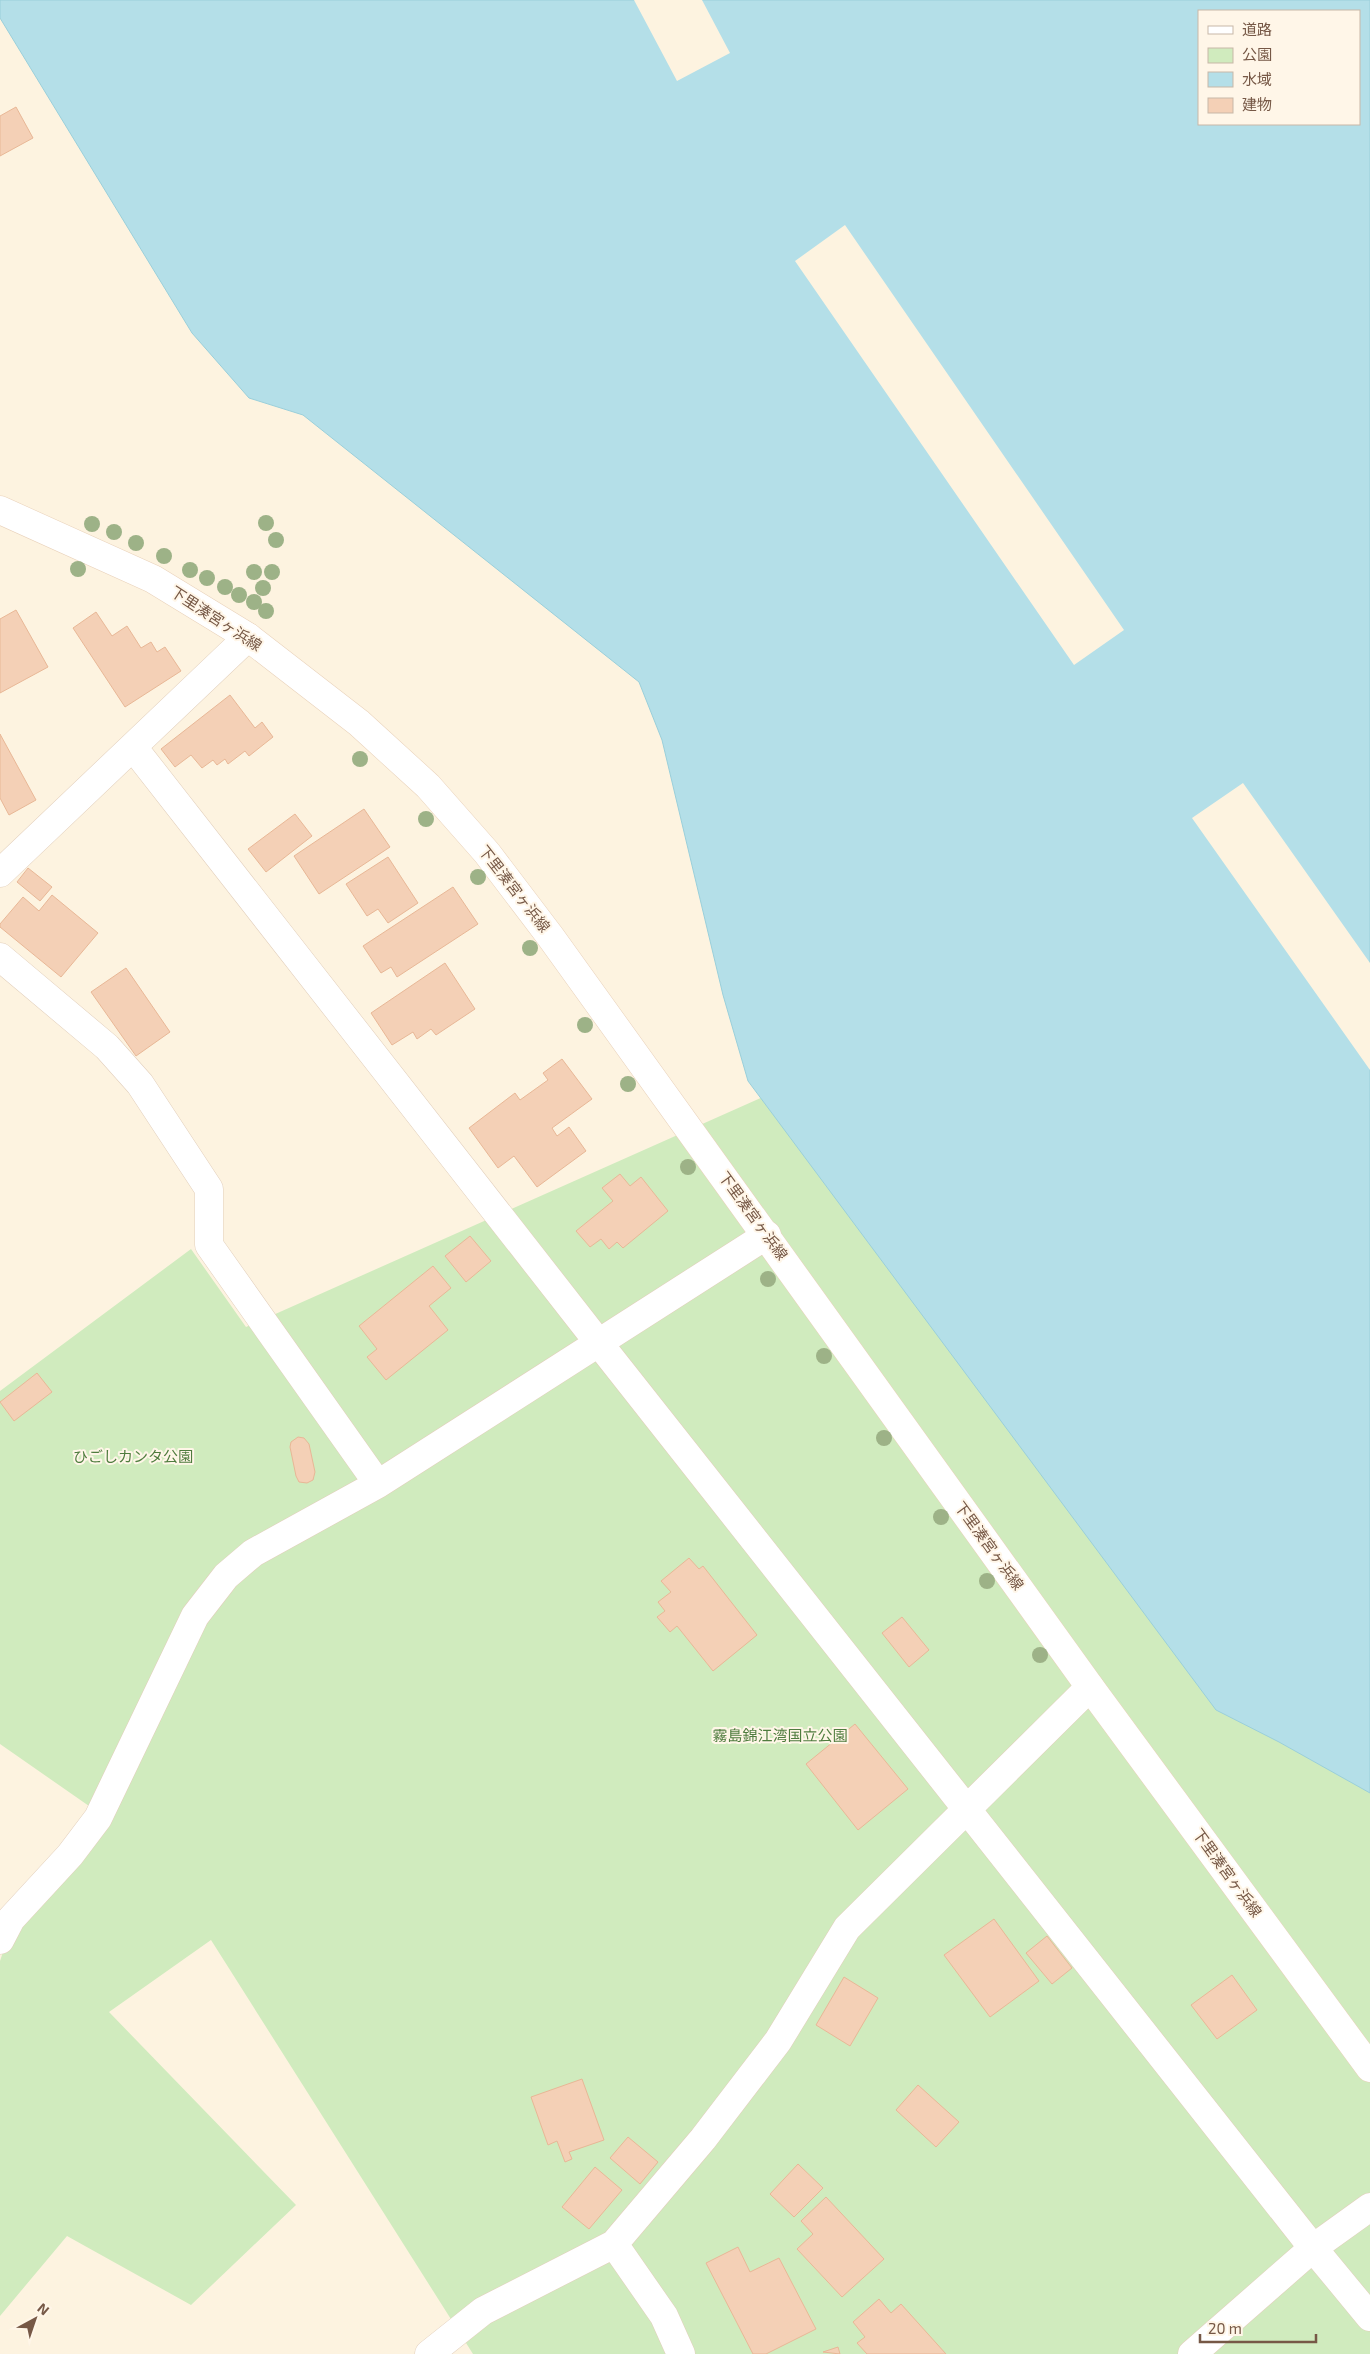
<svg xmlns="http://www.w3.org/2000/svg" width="1370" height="2354" viewBox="0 0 1370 2354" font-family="'Exo 2','Noto Sans JP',sans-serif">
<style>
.green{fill:#d0ebbe}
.water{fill:#b4dfe8;stroke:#9acfda;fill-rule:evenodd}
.pier{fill:#fdf3e0}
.building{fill:#f4d0b6;stroke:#e8b796}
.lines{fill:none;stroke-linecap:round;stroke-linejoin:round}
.street-casing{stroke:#e2cfbc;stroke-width:29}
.secondary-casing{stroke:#e9d2bb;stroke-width:29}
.street{stroke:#fff;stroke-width:28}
.secondary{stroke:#fff;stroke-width:28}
.tree{fill:#9db287}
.labels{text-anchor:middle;stroke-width:4;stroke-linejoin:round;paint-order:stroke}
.street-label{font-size:15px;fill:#765846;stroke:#fff6e8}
.park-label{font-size:15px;fill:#4f7c3e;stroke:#fff6e8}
</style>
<rect width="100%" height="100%" fill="#fdf3e0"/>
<path class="green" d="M1370 827V2354H473L211 1940 109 2012 296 2205 191 2305 67 2236 0 2316V1961L5 1946 79 1849 105 1772 89 1806 0 1744V1391L191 1249 246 1327Z"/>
<path class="water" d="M0 0H1370V1793L1279 1742 1216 1710 748 1081 723 995 662 740 639 682 303 415 249 398 192 333 0 18ZM1199 11H1359V124H1199Z"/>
<path class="pier" d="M634 0H702L730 53 677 81Z
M845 225 1124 630 1074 665 795 261Z
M1243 783 1370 963V1070L1192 818Z"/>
<path class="building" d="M16 107 33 138 0 156V116Z
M16 610 48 667 0 693V619Z
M96 612 112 636 127 626 141 648 151 642 157 652 165 647 181 671 125 707 73 628Z
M230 695 255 728 262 722 273 737 249 756 245 751 228 764 225 759 217 765 213 760 202 768 191 755 175 767 161 749Z
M0 734 36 800 9 815 0 798Z
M364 809 390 847 319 894 294 856Z
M295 814 312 836 266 872 248 849Z
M388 857 418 903 388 923 378 909 367 916 346 884Z
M28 868 52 887 40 901 17 882Z
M453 887 478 924 397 977 391 967 381 973 363 946Z
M52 895 98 933 61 977 0 927V924L23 897 39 911Z
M445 963 475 1009 436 1035 431 1029 417 1039 413 1032 392 1045 371 1013Z
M126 968 170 1032 136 1056 91 992Z
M562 1059 592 1099 552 1128 557 1136 569 1127 586 1151 537 1187 514 1156 498 1168 469 1128 515 1093 520 1100 548 1080 543 1073Z
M620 1174 630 1186 641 1177 668 1211 623 1248 617 1242 609 1249 601 1239 590 1247 576 1231 613 1201 602 1188Z
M470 1236 491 1261 466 1282 445 1256Z
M433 1266 451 1288 429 1306 448 1330 386 1380 367 1357 377 1349 359 1326Z
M37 1373 52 1392 14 1421 0 1402Z
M298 1437 304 1438 309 1444 315 1472 313 1480 307 1483 299 1482 296 1476 290 1447 291 1442Z
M689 1558 699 1569 703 1566 757 1635 713 1671 677 1626 670 1632 657 1617 665 1611 658 1602 671 1592 661 1581Z
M902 1617 929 1650 909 1667 882 1633Z
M855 1724 908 1789 858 1830 806 1764Z
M994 1919 1039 1981 990 2017 944 1955Z
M1047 1936 1072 1968 1052 1984 1026 1953Z
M1232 1975 1257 2010 1217 2039 1191 2005Z
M844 1977 878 1998 850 2046 816 2025Z
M582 2079 604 2140 569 2152 572 2159 565 2162 557 2141 548 2145 531 2097Z
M918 2085 959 2122 936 2147 896 2110Z
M628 2137 658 2162 640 2184 610 2158Z
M798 2164 823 2188 794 2217 770 2194Z
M595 2167 622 2190 589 2229 562 2207Z
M826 2197 884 2259 842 2297 797 2249 813 2234 801 2221Z
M738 2247 750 2272 779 2258 816 2329 766 2354H753L706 2263Z
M879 2299 891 2313 901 2304 946 2354H867L857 2343 865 2337 853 2322Z
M838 2347 840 2354 823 2352Z"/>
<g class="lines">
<g class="street-casing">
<path id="street" d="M133 747 598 1342 1313 2248 1370 2317
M0 873 248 637
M0 957 107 1047 140 1084 209 1189V1245L378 1484
M0 1940 11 1919 70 1855 98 1818 195 1616 226 1576 253 1553 378 1484 767 1235
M614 2244 664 2316 681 2354
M429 2354 483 2311 614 2244 703 2139 778 2041 847 1928 1090 1687
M1192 2354 1313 2248 1370 2207"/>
</g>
<g class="secondary-casing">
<path id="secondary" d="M0 510 153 579 248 637 359 723 428 786 487 853 550 936 1090 1687 1370 2068"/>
</g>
<use href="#street" class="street"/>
<use href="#secondary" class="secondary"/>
</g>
<g class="tree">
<circle cx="266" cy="523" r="8"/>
<circle cx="92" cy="524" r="8"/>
<circle cx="114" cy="532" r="8"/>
<circle cx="276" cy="540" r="8"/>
<circle cx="136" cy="543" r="8"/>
<circle cx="164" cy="556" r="8"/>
<circle cx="78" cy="569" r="8"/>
<circle cx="190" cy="570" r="8"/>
<circle cx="254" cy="572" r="8"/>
<circle cx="272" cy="572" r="8"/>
<circle cx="207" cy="578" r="8"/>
<circle cx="225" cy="587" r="8"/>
<circle cx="263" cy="588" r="8"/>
<circle cx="239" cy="595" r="8"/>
<circle cx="254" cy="602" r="8"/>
<circle cx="266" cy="611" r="8"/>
<circle cx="360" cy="759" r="8"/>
<circle cx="426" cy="819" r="8"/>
<circle cx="478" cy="877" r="8"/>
<circle cx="530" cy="948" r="8"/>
<circle cx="585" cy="1025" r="8"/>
<circle cx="628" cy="1084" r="8"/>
<circle cx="688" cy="1167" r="8"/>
<circle cx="768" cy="1279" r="8"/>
<circle cx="824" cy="1356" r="8"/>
<circle cx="884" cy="1438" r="8"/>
<circle cx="941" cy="1517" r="8"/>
<circle cx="987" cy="1581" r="8"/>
<circle cx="1040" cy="1655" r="8"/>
</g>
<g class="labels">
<g class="street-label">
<text transform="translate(216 619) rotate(33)" y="5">下里湊宮ヶ浜線</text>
<text transform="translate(514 889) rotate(52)" y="5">下里湊宮ヶ浜線</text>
<text transform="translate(753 1216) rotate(54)" y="5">下里湊宮ヶ浜線</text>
<text transform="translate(989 1546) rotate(54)" y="5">下里湊宮ヶ浜線</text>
<text transform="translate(1227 1873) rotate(54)" y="5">下里湊宮ヶ浜線</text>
</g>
<g class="park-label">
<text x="133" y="1462">ひごしカンタ公園</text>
<text x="780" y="1741">霧島錦江湾国立公園</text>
</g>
</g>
<rect x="1198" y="10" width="162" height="115" fill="#fff6e8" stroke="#c8b7a7"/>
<rect x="1208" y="26" width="25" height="8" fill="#ffffff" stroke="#c8b7a7"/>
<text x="1242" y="35" font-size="15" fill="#765846">道路</text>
<rect x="1208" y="48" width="25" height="15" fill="#d0ebbe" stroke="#c8b7a7"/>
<text x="1242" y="60" font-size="15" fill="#765846">公園</text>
<rect x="1208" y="72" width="25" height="15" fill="#b4dfe8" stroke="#c8b7a7"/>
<text x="1242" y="85" font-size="15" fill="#765846">水域</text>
<rect x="1208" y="98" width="25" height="15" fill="#f4d0b6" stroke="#c8b7a7"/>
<text x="1242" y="110" font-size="15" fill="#765846">建物</text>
<g transform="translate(35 2319) rotate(40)" stroke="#fff6e8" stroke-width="4" paint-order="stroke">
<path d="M0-4L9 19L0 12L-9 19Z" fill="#765846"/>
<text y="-8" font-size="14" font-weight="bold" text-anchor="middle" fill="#765846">N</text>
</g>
<path d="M1200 2334v8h116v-8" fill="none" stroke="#765846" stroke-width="2.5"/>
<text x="1208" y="2334" font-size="15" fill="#765846" stroke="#fff6e8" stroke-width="4" paint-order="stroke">20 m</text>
</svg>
